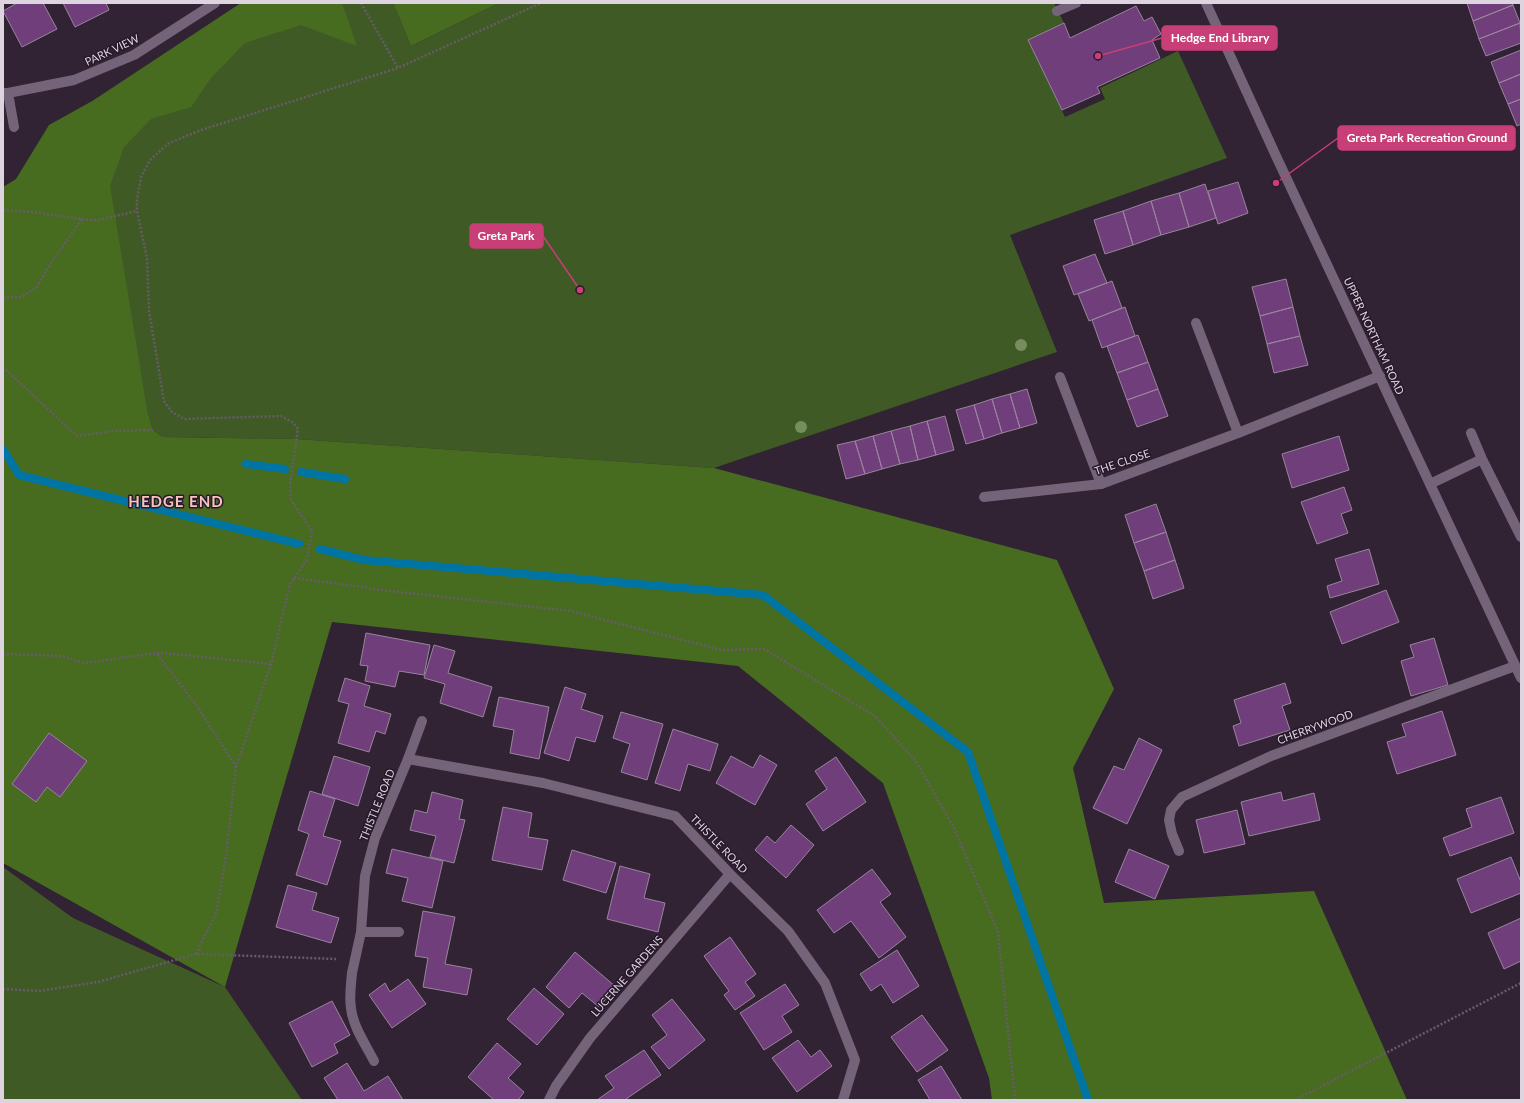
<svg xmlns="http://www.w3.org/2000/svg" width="1524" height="1103" viewBox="0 0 1524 1103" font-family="Lato,sans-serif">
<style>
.green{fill:#3f5a25}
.forest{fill:#476c20}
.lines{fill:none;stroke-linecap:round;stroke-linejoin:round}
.stream{stroke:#0075a3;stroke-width:8}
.building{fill:#703e7b;stroke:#98859c}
.path{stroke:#685b6b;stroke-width:2.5;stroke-dasharray:2 2;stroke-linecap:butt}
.lane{stroke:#756479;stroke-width:10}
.street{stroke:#756479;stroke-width:10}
.secondary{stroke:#756479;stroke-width:10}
.tree{fill:#778d5e}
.labels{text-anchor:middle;stroke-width:3;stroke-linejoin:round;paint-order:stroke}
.street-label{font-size:11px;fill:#ded4e0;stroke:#27182a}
.district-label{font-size:15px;font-weight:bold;letter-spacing:1px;fill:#f7c3bf;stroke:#27182a}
.leader{fill:none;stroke:#c83e76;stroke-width:1.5}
.callout-dot{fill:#c83e76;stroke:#27182a;stroke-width:1.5}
.callout{fill:#c83e76;stroke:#c83e76;stroke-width:1.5}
.callout-label{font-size:12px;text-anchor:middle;font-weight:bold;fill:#fff}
</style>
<rect width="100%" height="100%" fill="#312234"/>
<path class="green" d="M241 3H393L411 46 499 3H1054L1064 23 1029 40 1065 117 1105 99 1100 88 1178 51 1227 158 1010 235 1057 352 714 468 296 439 163 437 153 430 148 413 94 100Z
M3 867 73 918 225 987 302 1100H3Z"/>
<path class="forest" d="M241 3H342L357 46 301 25 245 43 211 78 191 107 151 119 124 147 110 186 148 413 153 430 163 437 296 439 714 468 1057 560 1114 689 1073 768 1104 903 1314 891 1407 1100H992L989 1078 883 783 738 666 332 622 225 987 3 863V187L16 179 49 125 94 100Z
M393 3H499L411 46Z"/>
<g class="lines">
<path class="stream" d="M3 449 19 475 299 544
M246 464 285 469
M301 472 345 479
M320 549 364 560 763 595 968 752 1088 1100"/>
</g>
<path class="building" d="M17 3H43L57 29 22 47 3 11Z
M63 3H106L109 10 75 27Z
M1467 3H1512L1513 5 1473 21Z
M1513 5 1520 23 1479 39 1473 21Z
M1136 6 1144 21 1152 17 1161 34 1152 40 1160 58 1097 87 1100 93 1062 110 1028 40 1064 23 1070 38Z
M1520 23 1521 43 1486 56 1479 39Z
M1521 50V74L1499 83 1491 62Z
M1521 74V99L1508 104 1499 83Z
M1521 99V124L1517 126 1508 104Z
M1238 182 1248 213 1218 224 1208 191Z
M1205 184 1216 218 1189 227 1179 193Z
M1179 193 1189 227 1161 235 1151 201Z
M1151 201 1161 235 1133 245 1123 211Z
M1123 211 1133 245 1105 254 1094 220Z
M1095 254 1107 283 1074 295 1063 266Z
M1286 279 1293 307 1260 316 1252 287Z
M1112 281 1122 308 1089 321 1078 294Z
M1125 307 1135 336 1102 348 1092 320Z
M1293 307 1300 336 1267 344 1260 316Z
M1138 335 1148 362 1117 373 1107 346Z
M1300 336 1308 365 1274 373 1267 344Z
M1148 362 1158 389 1127 400 1117 373Z
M1027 389 1037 423 1020 428 1010 394Z
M1158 389 1168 416 1137 427 1127 400Z
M1010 394 1020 428 1002 433 992 399Z
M992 399 1002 433 984 439 974 405Z
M974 405 984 439 966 444 956 410Z
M945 416 954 450 936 455 927 421Z
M927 421 936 455 918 460 910 426Z
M910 426 918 460 900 464 891 431Z
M891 431 900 464 882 469 873 436Z
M873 436 882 469 865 474 855 441Z
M1339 436 1349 470 1292 488 1282 454Z
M855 441 865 474 846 479 837 445Z
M1344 487 1352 510 1341 514 1348 533 1317 544 1301 502Z
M1156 504 1166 532 1134 543 1125 515Z
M1166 532 1175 560 1144 571 1134 543Z
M1369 549 1379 584 1330 598 1327 586 1342 581 1335 559Z
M1175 560 1184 588 1153 599 1144 571Z
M1386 590 1399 622 1342 644 1330 612Z
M366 633 430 645 424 675 399 671 395 687 365 681 368 666 360 665Z
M1434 638 1448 685 1411 696 1401 661 1414 657 1410 645Z
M434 645 455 651 448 673 492 687 483 717 440 703 445 684 424 678Z
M345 678 370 686 364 706 391 714 385 734 376 731 369 752 338 743 349 704 338 701Z
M1285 683 1291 703 1282 706 1290 730 1239 746 1233 726 1241 723 1234 700Z
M565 687 586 694 581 709 603 716 595 742 576 737 569 761 544 753Z
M499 697 549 707 539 759 510 753 514 730 493 726Z
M1442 711 1456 755 1397 774 1387 742 1406 736 1402 724Z
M621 712 663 724 647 780 621 772 630 744 613 738Z
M673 729 718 744 710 771 688 764 680 791 655 783Z
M49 733 87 761 60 797 47 787 36 802 12 784Z
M1139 738 1162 750 1127 824 1093 808 1114 766 1124 770Z
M760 755 777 765 755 805 716 783 731 756 753 768Z
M334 756 370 767 358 806 322 794Z
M836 757 866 802 823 831 806 804 827 789 815 771Z
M310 791 335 799 323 836 341 841 327 885 296 875 309 834 298 830Z
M432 792 463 800 459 819 465 820 454 863 430 857 436 836 410 830 415 810 427 813Z
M1281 792 1283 801 1314 793 1320 820 1249 836 1241 802Z
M1501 797 1514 833 1450 856 1443 838 1472 827 1466 809Z
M503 807 532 813 528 837 548 840 542 870 492 860Z
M1237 810 1245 844 1204 853 1196 820Z
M791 825 814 845 786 878 755 850 767 836 775 843Z
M392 849 443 861 432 908 402 901 408 878 386 873Z
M1129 849 1169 866 1155 899 1115 882Z
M572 850 616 863 606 893 563 880Z
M1511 857 1521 882V893L1471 913 1457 879Z
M620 866 650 874 644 898 665 903 658 932 607 919Z
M872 869 891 894 880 902 906 937 879 958 851 921 834 933 817 910Z
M288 885 317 893 312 910 339 918 331 943 276 927Z
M423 911 455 917 445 964 472 969 467 995 423 987 428 958 415 956Z
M1521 918V961L1504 969 1488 933Z
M730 937 756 974 745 982 755 996 735 1010 724 995 729 991 704 956Z
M897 950 919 986 893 1003 881 984 871 991 860 974Z
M575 952 616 987 599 1007 582 993 569 1008 546 987Z
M408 979 426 1004 392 1028 369 995 385 983 390 992Z
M785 984 799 1005 782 1016 792 1032 764 1050 740 1013Z
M534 988 564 1014 537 1045 507 1019Z
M672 999 705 1040 669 1069 651 1047 667 1035 652 1015Z
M332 1001 350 1035 334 1044 338 1053 312 1067 289 1023Z
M922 1015 948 1050 917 1072 891 1037Z
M798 1040 811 1057 820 1050 832 1066 797 1092 772 1058Z
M497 1043 521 1064 508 1078 524 1092 518 1100H494L468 1077Z
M644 1050 661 1075 626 1099V1100H597L614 1088 605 1076Z
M347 1063 364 1091 388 1076 403 1100H338L324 1078Z
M941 1066 962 1100H930L918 1080Z"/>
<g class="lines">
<path class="path" d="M361 3 398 68
M3 210 33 212 89 220H99L137 211
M3 298 21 297 36 288 51 263 82 219
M3 367 77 436 112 431 153 430
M294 578 398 592 570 611 721 650 764 649 875 716 915 760 954 828 998 932 1015 1100
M3 654 61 656 84 663 157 653 174 654 271 664
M157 654 197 706 236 767
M196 954 216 913 226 857 236 767 271 664 290 584 307 559 312 531 291 500 290 485 298 429 292 422 281 416 184 419 172 412 164 401 149 311 147 258 137 211V200L141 177 150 160 169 143 201 130 398 68 541 3
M3 989 39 991 98 982 196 954 336 959
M1295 1100 1521 983"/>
<path class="lane" d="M1057 11 1076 3
M1060 377 1101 484
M352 973C351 985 349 997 351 1008 353 1027 366 1045 374 1061"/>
<path class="street" d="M3 93H8L74 80 134 55 215 3
M8 93 14 127
M1196 323 1238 433
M1471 433 1482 459 1521 537
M1430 484 1482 459
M984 497 1101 484 1238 433 1380 376
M408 759 543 783 675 816 730 874 788 931 825 983 855 1060 843 1100
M1179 851 1172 834 1169 820 1171 810 1182 797 1271 756 1515 666
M361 932H399
M352 973 361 932 365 876 375 838 408 759 422 721
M549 1100 556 1086 590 1038 730 874"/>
<path class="secondary" d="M1206 3 1276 156 1521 678"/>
</g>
<g class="tree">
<circle cx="1021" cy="345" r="6"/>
<circle cx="801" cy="427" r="6"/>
</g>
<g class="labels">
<g class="street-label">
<text transform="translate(112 50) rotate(-25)" y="4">PARK VIEW</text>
<text transform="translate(1374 336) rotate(65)" y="4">UPPER NORTHAM ROAD</text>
<text transform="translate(1122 462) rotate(-19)" y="4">THE CLOSE</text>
<text transform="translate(1315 727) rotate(-20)" y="4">CHERRYWOOD</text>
<text transform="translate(377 805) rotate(-68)" y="4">THISTLE ROAD</text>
<text transform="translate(719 844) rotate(46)" y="4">THISTLE ROAD</text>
<text transform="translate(627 976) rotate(-49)" y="4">LUCERNE GARDENS</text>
</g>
<g class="district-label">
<text x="176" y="507">HEDGE END</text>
</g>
</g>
<path class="leader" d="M1098 56L1162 38M1276 183L1338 138M580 290L543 236"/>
<g class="callout-dot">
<circle cx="1098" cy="56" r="4"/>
<circle cx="1276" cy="183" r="4"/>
<circle cx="580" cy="290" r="4"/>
</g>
<g class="callout">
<rect x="1162" y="26" width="115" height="24" rx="4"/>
<rect x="1338" y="126" width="177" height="24" rx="4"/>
<rect x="470" y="224" width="73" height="24" rx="4"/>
</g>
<g class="callout-label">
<text x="1220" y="42">Hedge End Library</text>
<text x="1427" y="142">Greta Park Recreation Ground</text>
<text x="506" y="240">Greta Park</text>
</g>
<rect width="1524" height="1103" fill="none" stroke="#ded4e0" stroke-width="8"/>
</svg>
